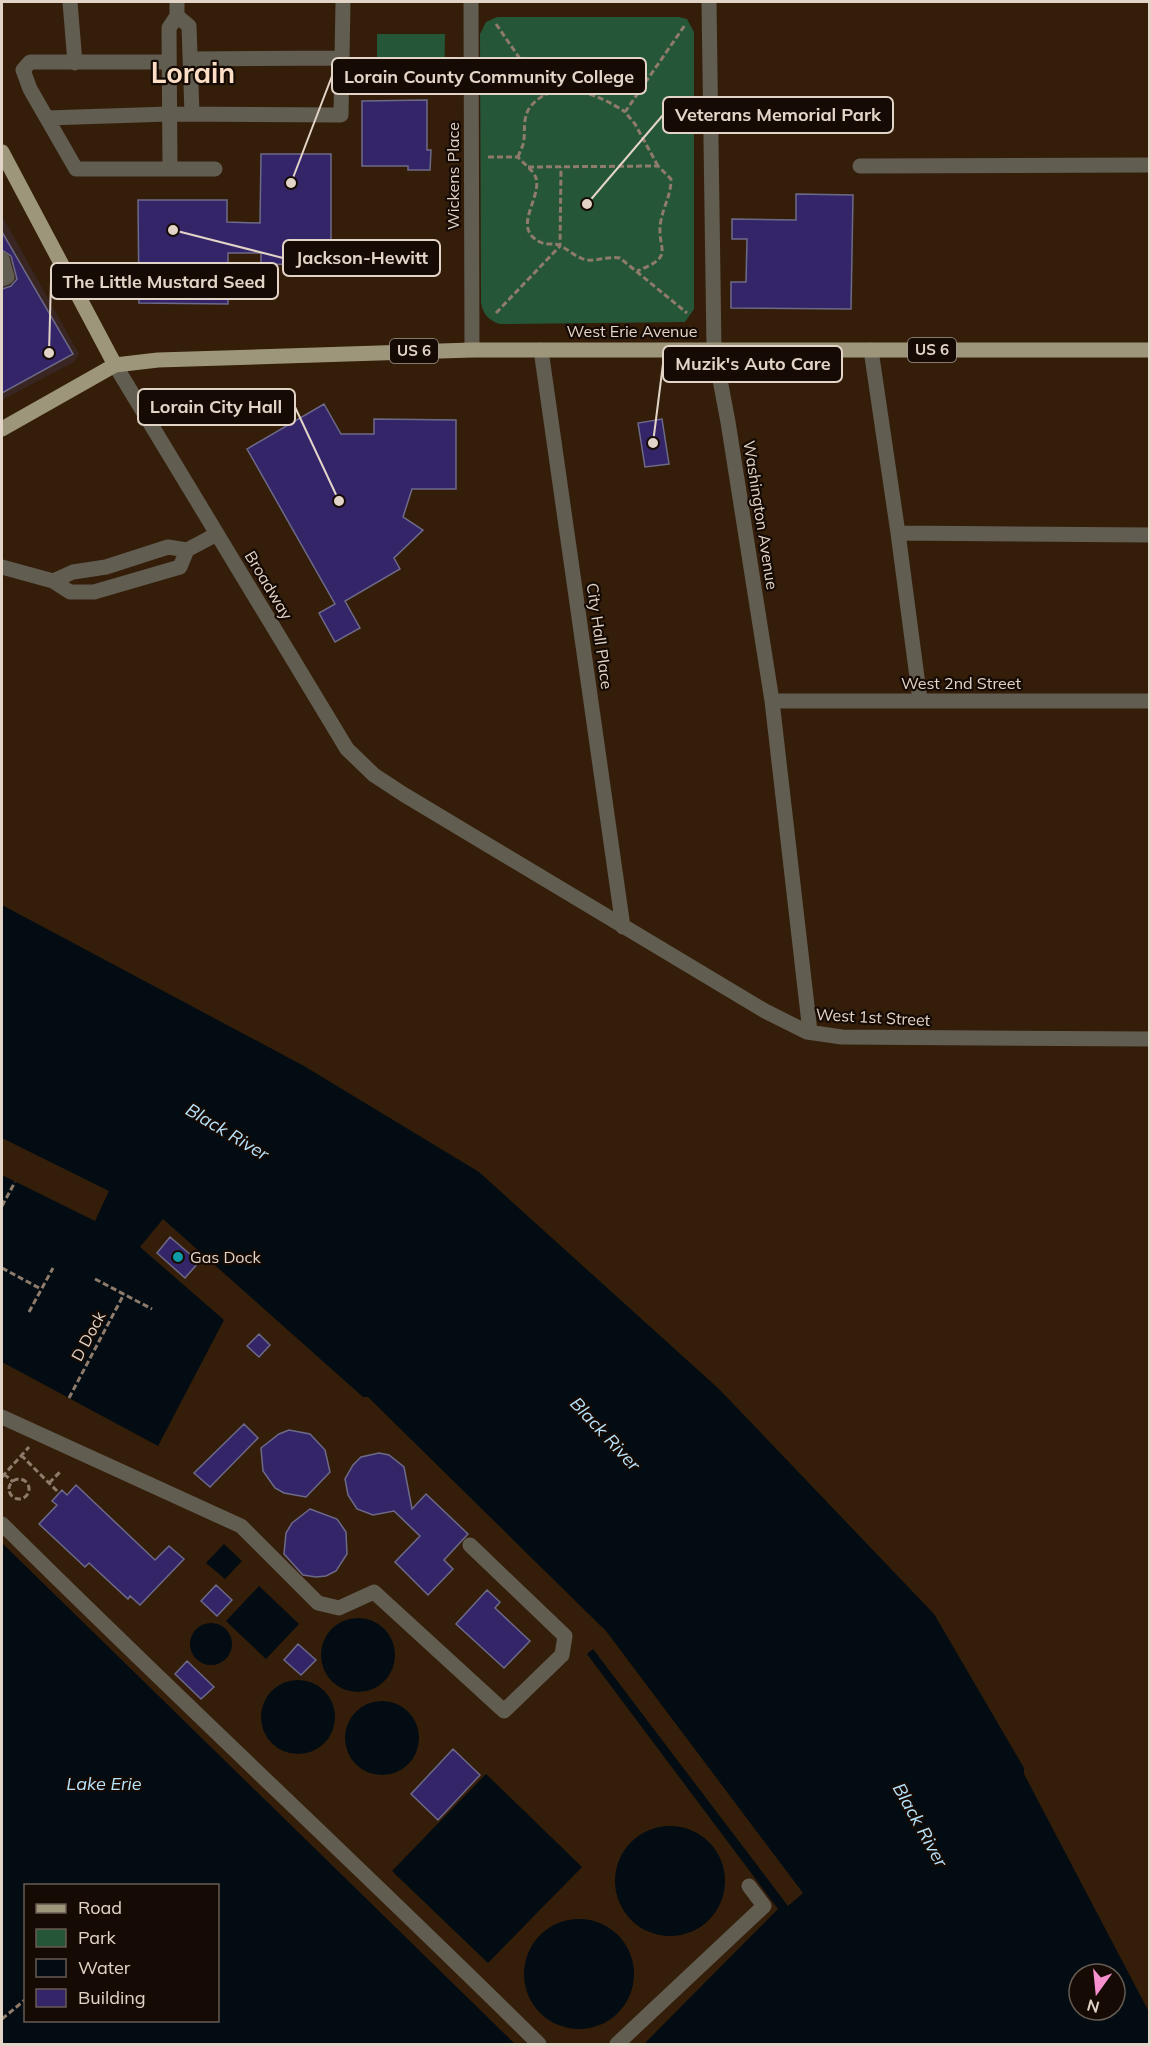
<svg xmlns="http://www.w3.org/2000/svg" width="1151" height="2046" viewBox="0 0 1151 2046" font-family="Mulish,sans-serif">
<style>
.commercial{fill:#392622}
.green{fill:#255638}
.water{fill:#020c12;fill-rule:evenodd}
.building{fill:#342569;stroke:#6d6a88;stroke-width:1.5}
.lines{fill:none;stroke-linecap:round;stroke-linejoin:round}
.path{stroke:#8e7b6b;stroke-width:3;stroke-dasharray:6 3;stroke-linecap:butt}
.minor{stroke:#615d50;stroke-width:15}
.major{stroke:#9e967b;stroke-width:15}
.culture-dot{fill:#0f9aa8;stroke:#150b04;stroke-width:2}
.labels{text-anchor:middle;stroke-width:4.5;stroke-linejoin:round;paint-order:stroke}
.shield{fill:#150b04;stroke:#a5988d;stroke-width:1.5}
.shield-label{font-size:15px;font-weight:bold;fill:#e3d4c8}
.street-label{font-size:16px;fill:#e3d4c8;stroke:#150b04}
.poi-label{font-size:16px;fill:#e3d4c8;stroke:#150b04;text-anchor:start}
.water-label{font-size:18px;font-style:italic;fill:#b7e3fc;stroke:#150b04}
.town-label{font-size:28px;font-weight:bold;fill:#fcdec6;stroke:#150b04}
.leader{fill:none;stroke:#e3d4c8;stroke-width:2}
.callout-dot{fill:#e3d4c8;stroke:#150b04;stroke-width:2}
.callout{fill:#150b04;stroke:#e3d4c8;stroke-width:2}
.callout-label{font-size:18px;text-anchor:middle;font-weight:bold;fill:#e3d4c8}
</style>
<rect width="100%" height="100%" fill="#341e0a"/>
<path class="commercial" d="M2 216 79 354 74 362 2 400Z"/>
<path class="green" d="M497 17H679L687 19 694 32V309L685 322 500 324C490 321 482 314 481 302L480 34 486 22Z
M377 34H445L444 85 377 86Z"/>
<path class="water" d="M2 905 304 1066 479 1172 719 1389 934 1614 1024 1768V1774L1149 2012V2044H644L778 1909 587 1654 593 1649 788 1906 803 1893 606 1631 368 1397H363L163 1219 140 1247 224 1320 158 1446 2 1362V1177L4 1176 95 1221 109 1191 2 1138ZM1079 1974H1115V2010H1079Z
M2 1543 515 2044H2ZM26 1886H218V2020H26Z
M224 1544 242 1561 225 1579 206 1563Z
M259 1586 299 1624 266 1659 226 1621Z
M321 1655a37 37 0 1 1 74 0a37 37 0 1 1-74 0Z
M190 1644a21 21 0 1 1 42 0a21 21 0 1 1-42 0Z
M261 1717a37 37 0 1 1 74 0a37 37 0 1 1-74 0Z
M345 1738a37 37 0 1 1 74 0a37 37 0 1 1-74 0Z
M486 1774 582 1867 488 1963 392 1871Z
M615 1881a55 55 0 1 1 110 0a55 55 0 1 1-110 0Z
M524 1974a55 55 0 1 1 110 0a55 55 0 1 1-110 0Z"/>
<path class="building" d="M427 100V150H431L430 170H408V166H362V101Z
M261 154H331V265L261 264V253H228V304L139 303 138 200H227V222L260 223Z
M796 194 853 195 851 309 731 308V282H746L747 239H732V219L796 220Z
M2 232 73 354 2 393V289L11 286 17 279 11 256 2 250Z
M324 404 341 434H374V419L456 420V489H412L403 517 423 530 394 558 400 569 345 601 360 628 335 642 319 613 335 604 247 449Z
M662 419 669 464 645 467 638 423Z
M170 1237 199 1262 185 1278 157 1253Z
M259 1334 270 1345 259 1357 247 1346Z
M244 1424 258 1438 210 1487 194 1473Z
M289 1430 310 1434 325 1450 330 1472 306 1497 284 1493 275 1488 263 1471 261 1448 279 1434Z
M379 1453 389 1455 404 1467 412 1509 426 1494 468 1534 444 1560 453 1569 428 1595 395 1562 420 1536 394 1511 373 1515 357 1509 348 1495 345 1479 353 1465 361 1457Z
M76 1485 155 1560 169 1546 184 1559 140 1605 130 1596 128 1599 89 1563 85 1567 39 1524 57 1505 52 1501 62 1490 67 1495Z
M310 1509 337 1519 346 1532 347 1554 336 1571 326 1576 316 1577 303 1575 284 1554 286 1533 292 1523Z
M216 1585 232 1600 217 1616 201 1601Z
M487 1590 500 1602 495 1608 530 1641 504 1668 456 1624Z
M298 1644 316 1660 301 1675 284 1660Z
M187 1661 214 1687 201 1699 175 1674Z
M453 1749 480 1775 438 1820 411 1794Z"/>
<g class="lines">
<path class="path" d="M496 24 545 95
M488 157H518C523 163 534 171 536 178 542 198 511 228 540 242 546 245 553 243 559 245 568 249 576 258 587 260 598 261 609 256 620 258L687 313
M518 157C520 151 524 145 524 139 525 128 523 117 530 107 555 76 599 94 625 112
M658 166 635 124 625 112 685 25
M528 167 658 166 671 179C671 195 664 205 661 220 655 250 678 255 637 271
M496 313 560 246 561 167
M2 1206 15 1182
M2 1268 41 1289
M95 1279 152 1309
M29 1312 53 1268
M69 1398 124 1294
M21 1455 59 1493
M4 1474 13 1482
M2 1477 29 1447
M9 1489a10 10 0 1 1 20 0a10 10 0 1 1-20 0Z
M49 1483 61 1471
M2 2019 26 1999"/>
<path class="minor" d="M70 2 75 63
M471 2 472 350
M709 2 714 348 728 422 772 701 810 1032
M177 16 189 26 192 114
M190 59 342 58
M168 62H30L23 70 30 89 76 169H215
M47 118 169 114 341 115 343 2
M860 166 1150 165
M170 169 169 28 177 16V2
M2 259 7 277 2 279
M541 350 623 927
M871 350 898 533
M115 365 347 749 374 775 403 794 765 1011 807 1032 842 1037 1150 1039
M187 550 217 534
M2 567 53 581 70 592H94L180 567 187 550 168 547 106 567 73 572 53 581
M920 700 898 533 1150 535
M772 701H1150
M2 1417 241 1526 318 1603 339 1608 374 1592 504 1711 562 1655 565 1636 470 1545
M2 1524C179 1700 362 1869 539 2044
M617 2044 764 1906 749 1886"/>
<path class="major" d="M2 152 115 365
M2 429 115 365 158 360 472 350H1150"/>
</g>
<circle class="culture-dot" cx="178" cy="1257" r="6"/>
<g class="labels">
<g class="shield">
<rect x="908" y="338" width="48" height="24" rx="4.5"/>
<rect x="390" y="339" width="48" height="24" rx="4.5"/>
</g>
<g class="shield-label">
<text x="932" y="355">US 6</text>
<text x="414" y="356">US 6</text>
</g>
<g class="street-label">
<text transform="translate(453 176) rotate(-90)" y="6">Wickens Place</text>
<text x="632" y="337">West Erie Avenue</text>
<text transform="translate(761 515) rotate(81)" y="6">Washington Avenue</text>
<text transform="translate(269 585) rotate(59)" y="6">Broadway</text>
<text transform="translate(600 636) rotate(82)" y="6">City Hall Place</text>
<text x="961" y="689">West 2nd Street</text>
<text transform="translate(873 1017) rotate(3)" y="6">West 1st Street</text>
<text transform="translate(88 1336) rotate(-62)" y="6">D Dock</text>
</g>
<g class="poi-label">
<text x="190" y="1263">Gas Dock</text>
</g>
<g class="water-label">
<text transform="translate(227 1132) rotate(31)" y="6">Black River</text>
<text transform="translate(605 1434) rotate(47)" y="6">Black River</text>
<text x="104" y="1790">Lake Erie</text>
<text transform="translate(920 1825) rotate(61)" y="6">Black River</text>
</g>
<g class="town-label">
<text x="193" y="83">Lorain</text>
</g>
</g>
<path class="leader" d="M291 183L332 76M587 204L663 115M173 230L283 258M49 353L51 281M653 443L663 364M339 501L295 407"/>
<g class="callout-dot">
<circle cx="291" cy="183" r="6"/>
<circle cx="587" cy="204" r="6"/>
<circle cx="173" cy="230" r="6"/>
<circle cx="49" cy="353" r="6"/>
<circle cx="653" cy="443" r="6"/>
<circle cx="339" cy="501" r="6"/>
</g>
<g class="callout">
<rect x="332" y="58" width="314" height="36" rx="6"/>
<rect x="663" y="97" width="230" height="36" rx="6"/>
<rect x="283" y="240" width="157" height="36" rx="6"/>
<rect x="51" y="263" width="227" height="36" rx="6"/>
<rect x="663" y="346" width="179" height="36" rx="6"/>
<rect x="138" y="389" width="157" height="36" rx="6"/>
</g>
<g class="callout-label">
<text x="489" y="83">Lorain County Community College</text>
<text x="778" y="121">Veterans Memorial Park</text>
<text x="362" y="264">Jackson-Hewitt</text>
<text x="164" y="288">The Little Mustard Seed</text>
<text x="753" y="370">Muzik's Auto Care</text>
<text x="216" y="413">Lorain City Hall</text>
</g>
<rect width="1151" height="2046" fill="none" stroke="#e3d4c8" stroke-width="6"/>
<rect x="24" y="1884" width="195" height="138" fill="#150b04" stroke="#675b52" stroke-width="1.5"/>
<rect x="36" y="1904" width="30" height="9" fill="#9e967b" stroke="#675b52" stroke-width="1.5"/>
<text x="78" y="1914" font-size="18" fill="#e3d4c8">Road</text>
<rect x="36" y="1929" width="30" height="18" fill="#255638" stroke="#675b52" stroke-width="1.5"/>
<text x="78" y="1944" font-size="18" fill="#e3d4c8">Park</text>
<rect x="36" y="1959" width="30" height="18" fill="#020c12" stroke="#675b52" stroke-width="1.5"/>
<text x="78" y="1974" font-size="18" fill="#e3d4c8">Water</text>
<rect x="36" y="1989" width="30" height="18" fill="#342569" stroke="#675b52" stroke-width="1.5"/>
<text x="78" y="2004" font-size="18" fill="#e3d4c8">Building</text>
<g transform="translate(1097 1992) rotate(195)"><circle r="28" fill="#150b04" stroke="#675b52" stroke-width="1.5"/>
<path d="M0-4.5L10 22L0 15L-10 22Z" fill="#f790ce"/>
<text y="-9" font-size="16" font-weight="bold" text-anchor="middle" fill="#e3d4c8">N</text>
</g>
</svg>
